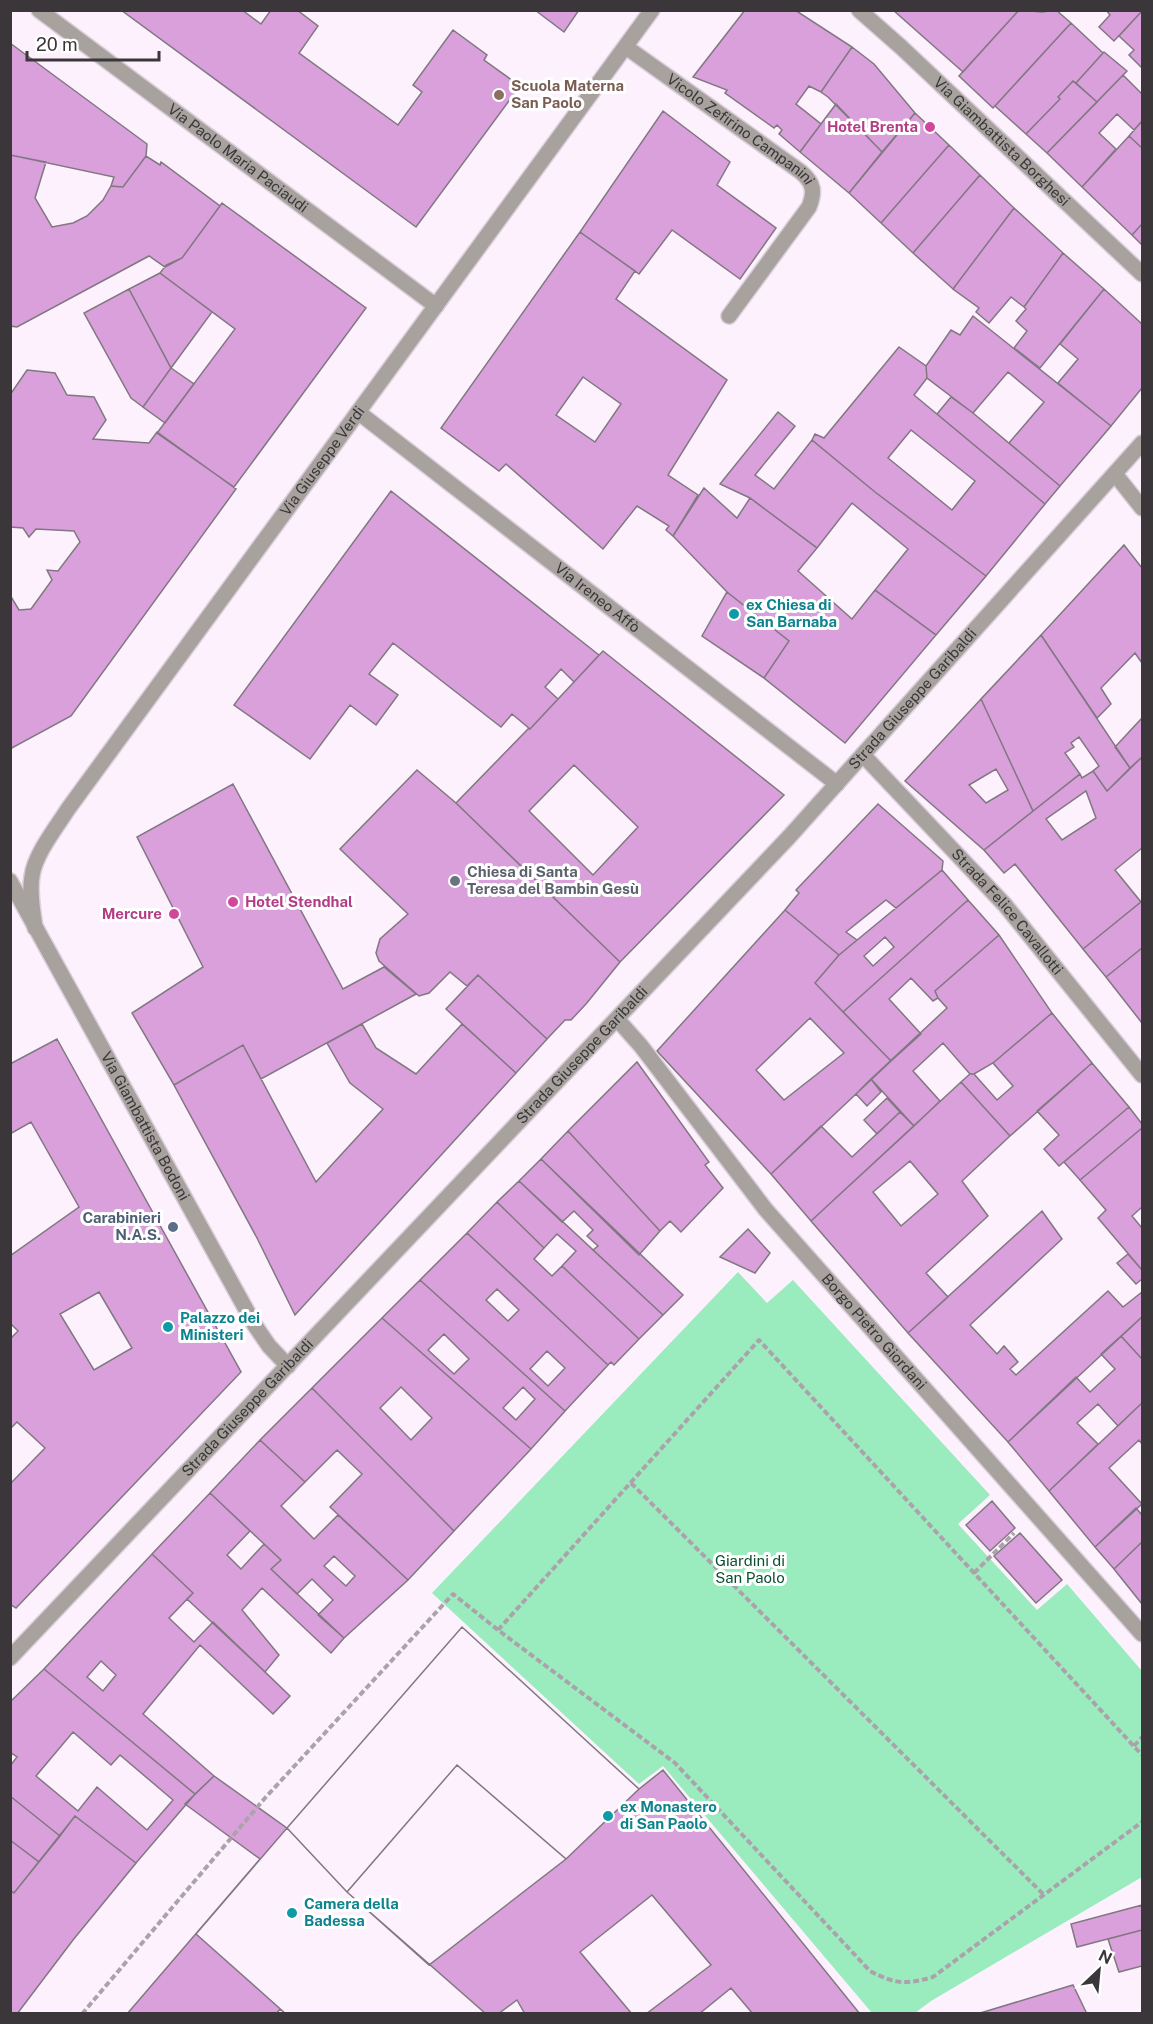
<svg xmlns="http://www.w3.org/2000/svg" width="1153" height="2024" viewBox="0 0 1153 2024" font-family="'Public Sans',sans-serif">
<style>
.green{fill:#9aecbf}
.building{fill:#d9a0db;stroke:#817781;stroke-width:1.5;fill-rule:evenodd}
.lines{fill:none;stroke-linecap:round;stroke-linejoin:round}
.minor-casing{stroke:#dacfda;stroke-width:18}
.path{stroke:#aba2ab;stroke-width:4;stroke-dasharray:6 3;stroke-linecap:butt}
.minor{stroke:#a7a29d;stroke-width:15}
.education-dot{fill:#8d6e63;stroke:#fff;stroke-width:2}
.hotel-dot{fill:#d1479c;stroke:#fff;stroke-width:2}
.culture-dot{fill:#0f9aa8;stroke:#fff;stroke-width:2}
.worship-dot{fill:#6b7280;stroke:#fff;stroke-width:2}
.service-dot{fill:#5c6f8a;stroke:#fff;stroke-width:2}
.labels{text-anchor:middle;stroke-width:6;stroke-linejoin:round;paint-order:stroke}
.education-label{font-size:15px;font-weight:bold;fill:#785e54;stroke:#fff;text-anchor:start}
.hotel-label{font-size:15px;font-weight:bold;fill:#b23c85;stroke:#fff;text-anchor:end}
.street-label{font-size:15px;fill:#3a363a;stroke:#fff}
.culture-label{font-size:15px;font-weight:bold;fill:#0d838f;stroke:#fff;text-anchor:start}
.worship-label{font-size:15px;font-weight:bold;fill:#5b616d;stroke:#fff;text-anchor:start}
.service-label{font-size:15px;font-weight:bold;fill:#4e5e75;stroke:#fff;text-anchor:end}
.park-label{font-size:15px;fill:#0c4e32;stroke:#fff}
</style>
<rect width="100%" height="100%" fill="#fdf1fd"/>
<path class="green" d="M738 1272 767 1303 793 1280 990 1495 958 1524 1037 1610 1067 1584 1142 1671V1877L931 2001 915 2013H872L663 1766 639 1784 432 1593Z"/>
<path class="building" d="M121 10H242L261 24 271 10H297L318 26 299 53 398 125 422 92 413 85 453 30 487 55 484 60 520 86 416 227Z
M535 10H579L564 32Z
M745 10H795L852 47 821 92 809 86 796 104 821 124 800 152 779 134 782 130 777 125 774 128 725 93 727 90 693 77Z
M893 10H1019L963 72Z
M1019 10 1042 12 1056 10 1071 23 993 108 959 76Z
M1106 10H1142V11L1114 41 1099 27 1110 15Z
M1142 11V68L1129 55 1134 50 1119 36Z
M1071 23 1103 53 1076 83 1073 81 1058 97 1060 99 1026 134 995 106Z
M10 43 147 144 146 156 123 187 111 186 114 177 10 155Z
M852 47 874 64 915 113 882 152 828 97 821 92Z
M1104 52 1127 71 1097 102 1076 83Z
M1123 75 1142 94V121L1134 130 1117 114 1099 133 1116 149 1082 187 1047 153Z
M1073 81 1097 102 1047 153 1026 134 1060 99 1058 97Z
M836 104 882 152 849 193 800 152Z
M663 111 730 162 717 185 776 228 740 279 672 230 639 274 580 232Z
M915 113 949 145 881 223 849 193Z
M1142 121V148L1129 136Z
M1129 136 1142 148V224L1132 235 1082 187Z
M949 145 980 175 913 253 881 223Z
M10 155 46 162 35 198 52 227 73 223 87 216 103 200 111 186 123 187 146 156 160 165 161 162 220 206 182 258 165 267 149 256 17 327 10 326Z
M980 175 1014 208 953 289 913 253Z
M222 203 366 308 234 487 157 433 235 329 160 273 166 265 182 258Z
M1014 208 1063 253 1024 307 1011 297 989 323 976 312 979 308 953 289Z
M1142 224V245L1132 235Z
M580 232 635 271 616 299 727 380 668 475 698 495 673 536 666 530 669 526 637 506 603 549 506 464 499 471 441 428ZM583 377 621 404 595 442 556 415Z
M1063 253 1104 289 1040 368 1014 348 1027 331 1016 321 1026 309 1024 307Z
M160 273 212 312 171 368 129 289Z
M129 289 171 368 143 407 131 398 84 313Z
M1104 289 1142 324V388L1111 426 1058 383 1078 359 1060 344Z
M973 316 1111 426 1060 486 1009 443 1044 402 1008 372 973 413 927 378 926 366 951 330 960 335Z
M899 347 926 366 927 378 914 395 1045 504 986 576 875 492 812 440 815 434 824 438ZM911 430 975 481 952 510 888 458Z
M171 368 194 384 165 423 143 407Z
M27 370 55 373 67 395 94 397 106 420 93 439 149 443 157 432 236 489 71 716 10 749V595L19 610 31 609 52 580 47 570 58 571 80 542 74 531 36 529 29 537 23 528 10 527V390L12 392Z
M951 397 973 413 1060 486 1045 504 937 414Z
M778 412 795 426 755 475 774 489 812 440 875 492 986 576 936 635 875 590 908 549 852 503 817 548 750 498 720 484Z
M704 488 737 518 750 498 817 548 798 571 852 619 875 590 936 635 845 743 764 678 789 641 727 592 673 536Z
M391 491 599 655 574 682 561 669 545 687 558 699 530 729 512 714 501 727 393 643 369 674 398 695 376 725 350 705 310 759 234 705Z
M1124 545 1142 568V663L1135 653 1101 688 1111 704 1097 718 1041 635Z
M727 592 789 641 764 678 702 636Z
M1041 635 1130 768 1107 791 1093 771 1099 766 1079 737 1071 743 1074 747 1065 753 1080 774 1033 811 981 699Z
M603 651 784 795 620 962 456 803 528 729H530ZM574 765 638 827 593 875 529 811Z
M981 699 1033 811 984 850 905 781ZM996 769 1008 790 986 803 969 785Z
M1142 718V757L1130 768 1115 747Z
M1142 757V848L1115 870 1141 902 1083 949 1015 864 1004 873 984 850 1080 774 1082 778 1093 771 1107 791ZM1086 791 1096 818 1062 840 1046 819Z
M417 770 456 803 620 962 586 1004 571 1020H565L547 1039 478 975 467 986 450 972 429 993 419 996 379 961 376 953 380 939 408 914 340 849Z
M233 784 343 989 384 967 416 994 261 1079 243 1045 174 1085 132 1013 203 967 137 837Z
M878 804 943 861 942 870 896 908 886 900 846 932 857 940 839 955 785 910 799 893 796 890Z
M942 870 968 900 843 1012 815 983 839 955ZM885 937 894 947 873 966 864 956Z
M968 900 999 935 935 991 938 998 933 1001 911 978 889 999 921 1034 891 1061 843 1012Z
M1142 901V948L1106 977 1083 949Z
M785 910 839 955 815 983 891 1061 771 1174 657 1051ZM810 1018 844 1053 784 1100 756 1070Z
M999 935 1052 1013 993 1063 974 1074H970L943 1043 913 1071 940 1101 914 1126 871 1079 947 1008 938 998 935 991Z
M1142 948V1023L1106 977Z
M478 975 547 1039 516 1073 446 1009Z
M1052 1013 1092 1063 1010 1136 961 1082 970 1074H974L997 1100 1013 1086 993 1063Z
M362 1024 376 1048 416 1074 462 1024 516 1073 295 1315 257 1238 174 1085 243 1045 316 1182 383 1109 350 1083 327 1043Z
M57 1039 241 1372 16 1608 10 1604V1480L12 1482 45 1448 17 1422 10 1429V1339L18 1331 10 1323V1256L79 1207 31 1122 10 1134V1064ZM99 1292 132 1348 94 1370 60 1314Z
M637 1062 709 1162 705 1165 723 1188 681 1232 670 1221 660 1231 568 1131Z
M1092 1063 1129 1107 1059 1166 1044 1149 1059 1135 1037 1111Z
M871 1079 881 1092 867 1106 856 1094Z
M961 1082 1010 1136 962 1181 988 1216 926 1273 948 1297 908 1333 811 1221ZM910 1161 938 1194 901 1226 873 1192Z
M887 1098 900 1112 877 1134 864 1120Z
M1129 1107 1142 1124V1128L1080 1180 1064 1162Z
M900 1112 914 1126 811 1221 771 1174 821 1126 852 1157Z
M1142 1128V1207L1132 1216 1142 1228V1270L1098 1218 1106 1210 1080 1180Z
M568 1131 660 1231 639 1255 541 1159Z
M541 1159 683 1295 663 1315 593 1250 598 1246 587 1236 593 1230 574 1211 562 1222 519 1181Z
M519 1181 663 1315 639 1339 562 1266 576 1251 557 1234 544 1248 497 1202Z
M497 1202 544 1248 534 1259 552 1276 562 1266 639 1339 614 1365 611 1362 608 1365 467 1233Z
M1042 1211 1062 1239 970 1325 997 1354 1004 1346 1018 1362 1010 1369 1016 1375 1108 1291 1123 1307 1142 1292V1317L1008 1442 908 1333Z
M748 1229 770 1253 755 1273 720 1257Z
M467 1233 608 1365 565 1411 420 1280ZM497 1289 519 1310 508 1321 486 1300ZM547 1351 565 1368 548 1386 530 1369Z
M1128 1254 1142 1270V1279L1136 1284 1117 1263Z
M420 1280 565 1411 531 1449 382 1318ZM444 1334 469 1359 454 1374 428 1350ZM523 1387 535 1399 516 1420 503 1408Z
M1142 1317V1359L1121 1336Z
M382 1318 531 1449 454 1531 312 1388ZM401 1387 432 1418 411 1440 380 1408Z
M1121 1336 1142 1359V1403L1118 1426 1098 1404 1077 1423 1098 1444 1049 1491 1008 1442 1076 1377 1090 1392 1115 1369 1101 1354Z
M312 1388 454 1531 408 1580 330 1507 362 1474 337 1450 305 1482 260 1440Z
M1142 1403V1444L1139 1440 1109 1468 1142 1504 1095 1547 1049 1491Z
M260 1440 305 1482 281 1506 314 1539 338 1515 408 1580 344 1638 318 1615 333 1600 312 1579 297 1594 271 1569 281 1560 210 1493ZM334 1556 355 1576 346 1586 324 1566Z
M210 1493 250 1531 227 1555 241 1569 264 1544 281 1560 271 1569 344 1638 331 1653 262 1588 242 1610 279 1655 265 1672 187 1599 193 1593 152 1554Z
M992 1501 1015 1528 990 1551 966 1525Z
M1136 1508 1142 1515V1542L1114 1569 1095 1547Z
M1020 1533 1062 1580 1036 1603 994 1556Z
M1142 1542V1604L1114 1569Z
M152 1554 193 1593 169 1618 194 1642 213 1622 290 1696 273 1714 200 1645 143 1714 214 1776 195 1794 44 1669ZM101 1661 116 1675 103 1691 87 1677Z
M462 1627 639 1789 663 1770 860 2014H753L731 1988 699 2014H646L711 1965 652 1895 580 1952 632 2014H525L517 2000 498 2014H286L280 2009 276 2014H127L260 1859 185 1804 214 1776 287 1828ZM457 1765 566 1859 429 1965 347 1892Z
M462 1627 639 1789 566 1859 457 1765 347 1892 287 1828Z
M44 1669 195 1794 136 1863 75 1816 60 1836 10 1796V1766L17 1757 10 1752V1702ZM73 1732 111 1765 120 1755 173 1800 147 1830 97 1787 78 1811 36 1776Z
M10 1796 60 1836 39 1862 10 1840Z
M75 1816 136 1863 73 1940 17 2014H10V1890L14 1893Z
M287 1828 347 1892 486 2014H286L196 1934Z
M10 1840 39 1862 14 1893 10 1890Z
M1142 1905V1930L1077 1947 1071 1924Z
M1142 1930V1966L1119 1972 1108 1939Z
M1073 1985 1087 2014H977Z"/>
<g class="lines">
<g class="minor-casing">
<g id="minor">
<path id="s1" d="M39 10 436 306"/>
<path id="s2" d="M859 10 901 47 1142 274"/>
<path id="s3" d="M626 47 801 172C814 183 815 192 809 207L729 316"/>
<path id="s4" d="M358 412 837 784"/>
<path d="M1115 474 1142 508"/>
<path id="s5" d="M863 755 1005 905 1142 1075"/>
<path id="s6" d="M10 881 254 1324 269 1346 288 1366"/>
<path id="s7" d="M35 928C33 911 29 893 32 876 35 854 56 828 68 809L652 10"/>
<path id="s8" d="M617 1019 641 1046 766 1210 1142 1634"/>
<path id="s9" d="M10 1658 789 837 1142 443"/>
</g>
</g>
<path class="path" d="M631 1483 1044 1895
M974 1573 1014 1533
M498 1630 759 1340 1142 1755
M1134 1746 1142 1737
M82 2014 265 1798 453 1594 498 1630 675 1763 870 1971C895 1984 905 1985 933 1977L1142 1822"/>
<use href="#minor" class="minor"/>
</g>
<circle class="education-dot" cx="499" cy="95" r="6"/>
<g class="hotel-dot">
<circle cx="930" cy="127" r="6"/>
<circle cx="233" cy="902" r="6"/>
<circle cx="174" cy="914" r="6"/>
</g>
<g class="culture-dot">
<circle cx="734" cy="614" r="6"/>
<circle cx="168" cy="1327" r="6"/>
<circle cx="608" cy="1816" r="6"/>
<circle cx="292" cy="1913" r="6"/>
</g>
<circle class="worship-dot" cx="455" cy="881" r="6"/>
<circle class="service-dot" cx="173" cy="1227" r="6"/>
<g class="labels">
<g class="education-label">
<text x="511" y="91">Scuola Materna<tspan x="511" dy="17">San Paolo</tspan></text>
</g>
<g class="hotel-label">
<text x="918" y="132">Hotel Brenta</text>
<text x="245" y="907" text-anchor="start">Hotel Stendhal</text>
<text x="162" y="919">Mercure</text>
</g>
<g class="street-label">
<text dy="5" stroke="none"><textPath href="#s3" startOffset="141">Vicolo Zefirino Campanini</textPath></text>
<text dy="5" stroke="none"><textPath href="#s2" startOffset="194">Via Giambattista Borghesi</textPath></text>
<text dy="5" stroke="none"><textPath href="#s1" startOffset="248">Via Paolo Maria Paciaudi</textPath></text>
<text dy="5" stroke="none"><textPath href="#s7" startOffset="560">Via Giuseppe Verdi</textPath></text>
<text dy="5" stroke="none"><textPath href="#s4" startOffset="303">Via Ireneo Affò</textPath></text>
<text dy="5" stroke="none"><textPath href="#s9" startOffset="1317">Strada Giuseppe Garibaldi</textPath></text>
<text dy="5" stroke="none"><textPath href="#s5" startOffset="213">Strada Felice Cavallotti</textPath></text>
<text dy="5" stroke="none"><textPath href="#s9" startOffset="831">Strada Giuseppe Garibaldi</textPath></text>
<text dy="5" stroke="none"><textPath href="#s6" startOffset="280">Via Giambattista Bodoni</textPath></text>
<text dy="5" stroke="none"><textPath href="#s8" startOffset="405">Borgo Pietro Giordani</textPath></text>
<text dy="5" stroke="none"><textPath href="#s9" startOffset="345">Strada Giuseppe Garibaldi</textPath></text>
</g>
<g class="culture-label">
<text x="746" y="610">ex Chiesa di<tspan x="746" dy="17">San Barnaba</tspan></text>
<text x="180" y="1323">Palazzo dei<tspan x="180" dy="17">Ministeri</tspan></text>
<text x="620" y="1812">ex Monastero<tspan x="620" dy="17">di San Paolo</tspan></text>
<text x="304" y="1909">Camera della<tspan x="304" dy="17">Badessa</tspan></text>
</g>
<g class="worship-label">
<text x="467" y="877">Chiesa di Santa<tspan x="467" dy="17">Teresa del Bambin Gesù</tspan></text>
</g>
<g class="service-label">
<text x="161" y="1223">Carabinieri<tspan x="161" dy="17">N.A.S.</tspan></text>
</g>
<g class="park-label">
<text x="750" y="1566">Giardini di<tspan x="750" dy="17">San Paolo</tspan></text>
</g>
</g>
<rect width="1153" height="2024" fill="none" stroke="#3a363a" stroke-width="24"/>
<g transform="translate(1099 1970) rotate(26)" stroke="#ffffff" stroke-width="4.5" paint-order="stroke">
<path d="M0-4.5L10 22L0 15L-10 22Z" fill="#3a363a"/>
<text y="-9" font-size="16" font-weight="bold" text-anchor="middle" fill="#3a363a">N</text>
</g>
<path d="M27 51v9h132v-9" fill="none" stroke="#3a363a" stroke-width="3"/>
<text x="36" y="51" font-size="18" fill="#3a363a" stroke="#ffffff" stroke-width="4.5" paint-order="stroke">20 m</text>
</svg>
